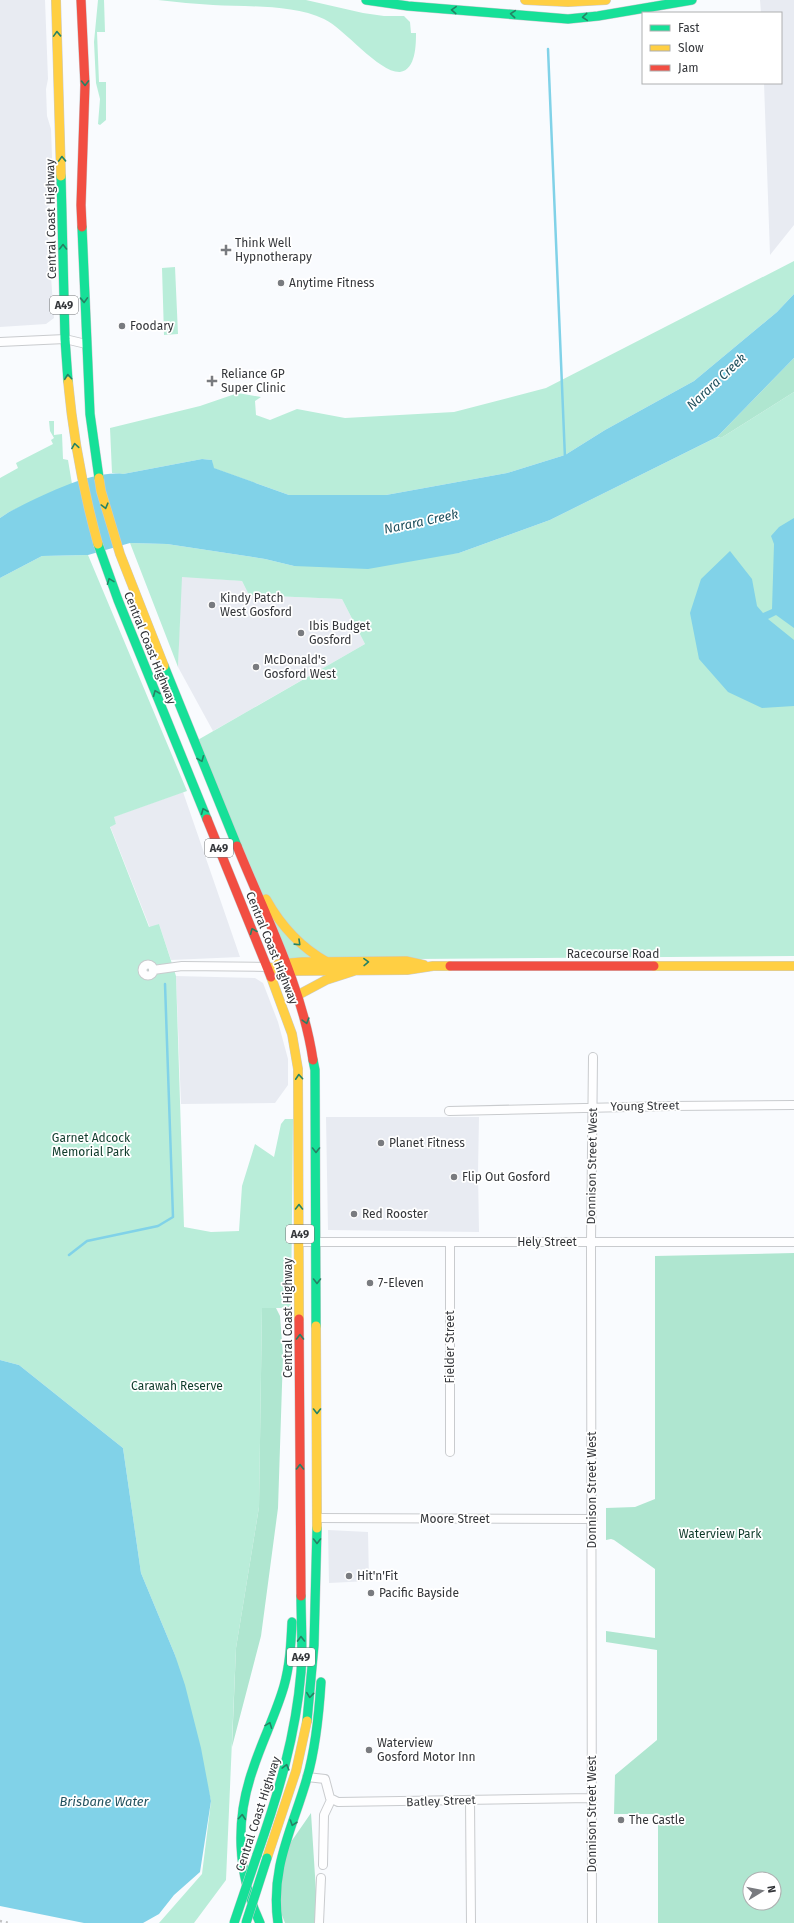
<svg xmlns="http://www.w3.org/2000/svg" width="794" height="1923" viewBox="0 0 794 1923" font-family="'Fira Sans',sans-serif">
<style>
.built{fill:#e8ebf2}
.green{fill:#b9edd9}
.forest{fill:#afe6d0;fill-rule:evenodd}
.water{fill:#81d2e8}
.lines{fill:none;stroke-linecap:round;stroke-linejoin:round}
.stream{stroke:#81d2e8;stroke-width:2.5}
.street-casing{stroke:#c9cbce;stroke-width:10}
.fast-casing{stroke:#c9cbce;stroke-width:10}
.slow-casing{stroke:#c9cbce;stroke-width:10}
.jam-casing{stroke:#c9cbce;stroke-width:10}
.street{stroke:#fefeff;stroke-width:8}
.fast{stroke:#16e098;stroke-width:9}
.slow{stroke:#ffcf43;stroke-width:9}
.jam{stroke:#f24e42;stroke-width:9}
.rail{stroke:#c1c1c2;stroke-width:2.5;stroke-dasharray:2 4;stroke-linecap:butt}
.fast-bridge-casing{stroke:#c9cbce;stroke-width:10;stroke-linecap:butt}
.fast-bridge{stroke:#16e098;stroke-width:9}
.oneway{stroke:#268264}
.poi-dot{fill:#797b7f;stroke:#fff;stroke-width:1.5}
.labels{text-anchor:middle;stroke-width:3.5;stroke-linejoin:round;paint-order:stroke}
.shield{fill:#fff;stroke:#717275;stroke-width:1}
.shield-label{font-size:11px;font-weight:bold;fill:#34363a}
.street-label{font-size:12px;fill:#34363a;stroke:#fff}
.poi-label{font-size:12px;fill:#34363a;stroke:#fff;text-anchor:start}
.park-label{font-size:12px;fill:#0f3b2b;stroke:#fff}
.water-label{font-size:13px;font-style:italic;fill:#22525f;stroke:#fff}
</style>
<rect width="100%" height="100%" fill="#f9fbfe"/>
<path class="built" d="M0 0H45L48 79 46 89 47 116 51 129 53 185 47 221 54 318 46 324 0 327Z
M760 0H794V225L770 255 764 83H781V13H761Z
M181 576 242 581 249 595 342 599 365 644 213 731 178 667Z
M183 792 240 957 171 960 159 924 150 928 110 826 116 824 113 817Z
M176 976 255 978 263 983 278 1022 288 1059V1085L275 1103 181 1104Z
M326 1117H479L478 1172 479 1232 328 1230Z
M328 1530 368 1532 369 1581 329 1583Z"/>
<path class="green" d="M98 0H104L105 32H97L99 82H106V120L100 125 98 124 100 99 96 83 94 42Z
M158 0H306L363 13 384 16H404L410 22 411 33H416C416 44 416 70 400 72 379 73 345 29 324 19 292 4 247 7 213 5 195 4 177 2 158 0Z
M794 261V294L777 312 694 381 605 430 565 455 507 473 386 495H289L213 468 212 460 202 459 123 474 112 473 110 428 200 406 238 393 261 397 255 401 256 415 270 420 297 409 345 418 454 412 546 388Z
M175 267 178 334 164 335 162 268Z
M794 392V956L289 960 196 741 365 644 342 599 249 595 242 581 182 577 178 667 130 543 167 544 265 559 294 566 459 553 550 520 717 437 721 438Z
M49 421H54V435L62 434 63 459 68 460 72 484 9 512 0 518V478L18 468 16 463 53 444 51 440 54 438 50 431Z
M88 555 187 791 114 817 116 824 110 827 149 927 159 924 176 976 184 1227 211 1232 239 1231 242 1186 255 1144 274 1157 281 1124 285 1119H293L291 1308H262L259 1507 236 1648 226 1880 194 1923H159L202 1874 211 1801 175 1655 141 1573 123 1448 19 1365 0 1360V578L42 556Z"/>
<path class="forest" d="M794 358V392L721 438 717 437Z
M794 1253V1923H658V1814H614L615 1775 657 1740V1650L606 1642V1631L655 1638V1569L614 1540 611 1539 606 1540V1508L635 1507 655 1499V1256ZM750 1879H774V1903H750Z
M262 1308H276L280 1316 283 1355 278 1508 261 1636 232 1747 236 1648 259 1507Z
M311 1813 318 1923H285L277 1902 284 1852Z"/>
<path class="water" d="M794 294V358L717 437 550 520 459 553 368 569 294 566 265 559 167 544 130 543 88 555 42 556 0 578V518L9 512C39 497 90 470 123 474L202 459 212 460 214 468 289 495H386L507 473 565 455 605 430 694 381 777 312Z
M794 518V628L776 615 768 619 794 640V706L762 708 728 692 699 659 690 613 701 579 730 551 752 579 757 606 763 613 772 609 774 544 771 536 779 527Z
M0 1360 19 1365 123 1448 141 1573 175 1655 185 1685 201 1748 211 1801 200 1872 174 1895 159 1914 143 1923H84L0 1906Z"/>
<g class="lines">
<path class="stream" d="M548 49 565 458
M69 1255 87 1241 158 1226 173 1217 165 984"/>
<g class="street-casing">
<path id="street" d="M0 342 65 339 86 344
M142.5 970a5.5 5.5 0 1 1 11 0a5.5 5.5 0 1 1-11 0Z
M153 970 182 966 268 967
M449 1111 671 1106 794 1105
M300 1242H794
M450 1242V1452
M317 1518 593 1519
M307 1777 325 1779 330 1798 338 1802 592 1798
M470 1800 471 1923
M323 1865 324 1815 331 1800
M319 1923 321 1878
M592 1923 591 1242 593 1057"/>
</g>
<g class="fast-casing">
<path id="fast" d="M366 0 408 6 568 19 598 16 692 0
M61 176 65 339 68 381
M82 227 90 414 99 478
M98 544 118 600 207 819
M164 666 237 846
M313 1060 315 1070 316 1326
M307 1721 314 1645 317 1528
M257 1855C278 1795 296 1735 301 1672 303 1647 301 1621 301 1596
M260 1923C237 1873 235 1820 253 1769 262 1741 276 1714 284 1686 290 1665 291 1643 292 1622
M278 1923C270 1868 292 1830 307 1778 316 1747 319 1714 321 1682"/>
</g>
<g class="slow-casing">
<path id="slow" d="M56 0 61 176
M525 0 568 2 606 0
M68 381C73 436 83 490 98 544
M99 478 101 491 120 554 164 666
M266 899C281 926 300 947 327 962
M278 964 302 962 406 961 424 965
M654 966H794
M268 967 287 971 407 970 433 966H450
M271 977 292 1034 298 1069 299 1319
M298 995 326 980 357 970
M316 1326 317 1528
M267 1858 296 1771 307 1721"/>
</g>
<g class="jam-casing">
<path id="jam" d="M81 0 85 85 81 205 82 227
M207 819 271 977
M237 846C265 915 302 986 313 1060
M450 966H654
M299 1319 301 1596"/>
</g>
<use href="#street" class="street"/>
<use href="#fast" class="fast"/>
<use href="#slow" class="slow"/>
<use href="#jam" class="jam"/>
<path class="rail" d="M0 1921 9 1923"/>
<g class="fast-bridge-casing">
<path id="fast-bridge" d="M234 1923 257 1855
M246 1923 267 1858"/>
</g>
<use href="#fast-bridge" class="fast-bridge"/>
</g>
<defs><path id="oneway-chevron" d="M-2-3.5L2.5 0L-2 3.5" fill="none" stroke-width="1.6" stroke-linecap="round" stroke-linejoin="round"/></defs>
<g class="oneway">
<use href="#oneway-chevron" transform="translate(454 10) rotate(-177)"/>
<use href="#oneway-chevron" transform="translate(513 14) rotate(-175)"/>
<use href="#oneway-chevron" transform="translate(585 17) rotate(175)"/>
<use href="#oneway-chevron" transform="translate(57 34) rotate(-92)"/>
<use href="#oneway-chevron" transform="translate(85 83) rotate(89)"/>
<use href="#oneway-chevron" transform="translate(62 159) rotate(-92)"/>
<use href="#oneway-chevron" transform="translate(63 247) rotate(-90)"/>
<use href="#oneway-chevron" transform="translate(84 300) rotate(88)"/>
<use href="#oneway-chevron" transform="translate(68 377) rotate(-95)"/>
<use href="#oneway-chevron" transform="translate(75 446) rotate(-99)"/>
<use href="#oneway-chevron" transform="translate(105 506) rotate(75)"/>
<use href="#oneway-chevron" transform="translate(110 581) rotate(-111)"/>
<use href="#oneway-chevron" transform="translate(156 693) rotate(-112)"/>
<use href="#oneway-chevron" transform="translate(201 759) rotate(68)"/>
<use href="#oneway-chevron" transform="translate(204 811) rotate(-112)"/>
<use href="#oneway-chevron" transform="translate(253 931) rotate(-113)"/>
<use href="#oneway-chevron" transform="translate(298 943) rotate(44)"/>
<use href="#oneway-chevron" transform="translate(366 962) rotate(-1)"/>
<use href="#oneway-chevron" transform="translate(306 1021) rotate(74)"/>
<use href="#oneway-chevron" transform="translate(299 1077) rotate(-94)"/>
<use href="#oneway-chevron" transform="translate(316 1150) rotate(90)"/>
<use href="#oneway-chevron" transform="translate(299 1207) rotate(-90)"/>
<use href="#oneway-chevron" transform="translate(317 1281) rotate(90)"/>
<use href="#oneway-chevron" transform="translate(300 1337) rotate(-90)"/>
<use href="#oneway-chevron" transform="translate(317 1411) rotate(90)"/>
<use href="#oneway-chevron" transform="translate(300 1467) rotate(-90)"/>
<use href="#oneway-chevron" transform="translate(317 1541) rotate(90)"/>
<use href="#oneway-chevron" transform="translate(301 1639) rotate(-91)"/>
<use href="#oneway-chevron" transform="translate(310 1695) rotate(96)"/>
<use href="#oneway-chevron" transform="translate(269 1725) rotate(-69)"/>
<use href="#oneway-chevron" transform="translate(286 1767) rotate(-75)"/>
<use href="#oneway-chevron" transform="translate(242 1817) rotate(-85)"/>
<use href="#oneway-chevron" transform="translate(293 1823) rotate(109)"/>
</g>
<g class="poi-dot">
<path d="M224 244h4v4h4v4h-4v4h-4v-4h-4v-4h4z"/>
<circle cx="281" cy="283" r="4"/>
<circle cx="122" cy="326" r="4"/>
<path d="M210 375h4v4h4v4h-4v4h-4v-4h-4v-4h4z"/>
<circle cx="212" cy="605" r="4"/>
<circle cx="301" cy="633" r="4"/>
<circle cx="256" cy="667" r="4"/>
<circle cx="381" cy="1143" r="4"/>
<circle cx="454" cy="1177" r="4"/>
<circle cx="354" cy="1214" r="4"/>
<circle cx="370" cy="1283" r="4"/>
<circle cx="349" cy="1576" r="4"/>
<circle cx="371" cy="1593" r="4"/>
<circle cx="369" cy="1750" r="4"/>
<circle cx="621" cy="1820" r="4"/>
</g>
<g class="labels">
<g class="shield">
<rect x="50" y="296" width="28" height="18" rx="3"/>
<rect x="205" y="839" width="28" height="18" rx="3"/>
<rect x="286" y="1225" width="28" height="18" rx="3"/>
<rect x="287" y="1648" width="28" height="18" rx="3"/>
</g>
<g class="shield-label">
<text x="64" y="309">A49</text>
<text x="219" y="852">A49</text>
<text x="300" y="1238">A49</text>
<text x="301" y="1661">A49</text>
</g>
<g class="street-label">
<text transform="translate(51 219) rotate(-91)" y="4">Central Coast Highway</text>
<text transform="translate(150 648) rotate(68)" y="4">Central Coast Highway</text>
<text transform="translate(272 948) rotate(68)" y="4">Central Coast Highway</text>
<text x="613" y="958">Racecourse Road</text>
<text transform="translate(645 1106) rotate(-1)" y="4">Young Street</text>
<text transform="translate(592 1166) rotate(-89)" y="4">Donnison Street West</text>
<text x="547" y="1246">Hely Street</text>
<text transform="translate(288 1318) rotate(-90)" y="4">Central Coast Highway</text>
<text transform="translate(450 1347) rotate(-90)" y="4">Fielder Street</text>
<text transform="translate(592 1490) rotate(-90)" y="4">Donnison Street West</text>
<text x="455" y="1523">Moore Street</text>
<text transform="translate(441 1801) rotate(-2)" y="4">Batley Street</text>
<text transform="translate(258 1814) rotate(-72)" y="4">Central Coast Highway</text>
<text transform="translate(592 1814) rotate(-90)" y="4">Donnison Street West</text>
</g>
<g class="poi-label">
<text x="235" y="247">Think Well<tspan x="235" dy="14">Hypnotherapy</tspan></text>
<text x="289" y="287">Anytime Fitness</text>
<text x="130" y="330">Foodary</text>
<text x="221" y="378">Reliance GP<tspan x="221" dy="14">Super Clinic</tspan></text>
<text x="220" y="602">Kindy Patch<tspan x="220" dy="14">West Gosford</tspan></text>
<text x="309" y="630">Ibis Budget<tspan x="309" dy="14">Gosford</tspan></text>
<text x="264" y="664">McDonald's<tspan x="264" dy="14">Gosford West</tspan></text>
<text x="389" y="1147">Planet Fitness</text>
<text x="462" y="1181">Flip Out Gosford</text>
<text x="362" y="1218">Red Rooster</text>
<text x="378" y="1287">7-Eleven</text>
<text x="357" y="1580">Hit'n'Fit</text>
<text x="379" y="1597">Pacific Bayside</text>
<text x="377" y="1747">Waterview<tspan x="377" dy="14">Gosford Motor Inn</tspan></text>
<text x="629" y="1824">The Castle</text>
</g>
<g class="park-label">
<text x="91" y="1142">Garnet Adcock<tspan x="91" dy="14">Memorial Park</tspan></text>
<text x="177" y="1390">Carawah Reserve</text>
<text x="720" y="1538">Waterview Park</text>
</g>
<g class="water-label">
<text transform="translate(716 381) rotate(-43)" y="5">Narara Creek</text>
<text transform="translate(421 521) rotate(-12)" y="5">Narara Creek</text>
<text x="104" y="1806">Brisbane Water</text>
</g>
</g>
<rect x="642" y="12" width="140" height="72" fill="#ffffff" stroke="#aeafb0"/>
<rect x="650" y="25" width="20" height="6" fill="#16e098" stroke="#aeafb0"/>
<text x="678" y="32" font-size="12" fill="#34363a">Fast</text>
<rect x="650" y="45" width="20" height="6" fill="#ffcf43" stroke="#aeafb0"/>
<text x="678" y="52" font-size="12" fill="#34363a">Slow</text>
<rect x="650" y="65" width="20" height="6" fill="#f24e42" stroke="#aeafb0"/>
<text x="678" y="72" font-size="12" fill="#34363a">Jam</text>
<g transform="translate(762 1891) rotate(80)"><circle r="19" fill="#ffffff" stroke="#aeafb0"/>
<path d="M0-3L7 15L0 10L-7 15Z" fill="#797b7f"/>
<text y="-6" font-size="11" font-weight="bold" text-anchor="middle" fill="#34363a">N</text>
</g>
</svg>
